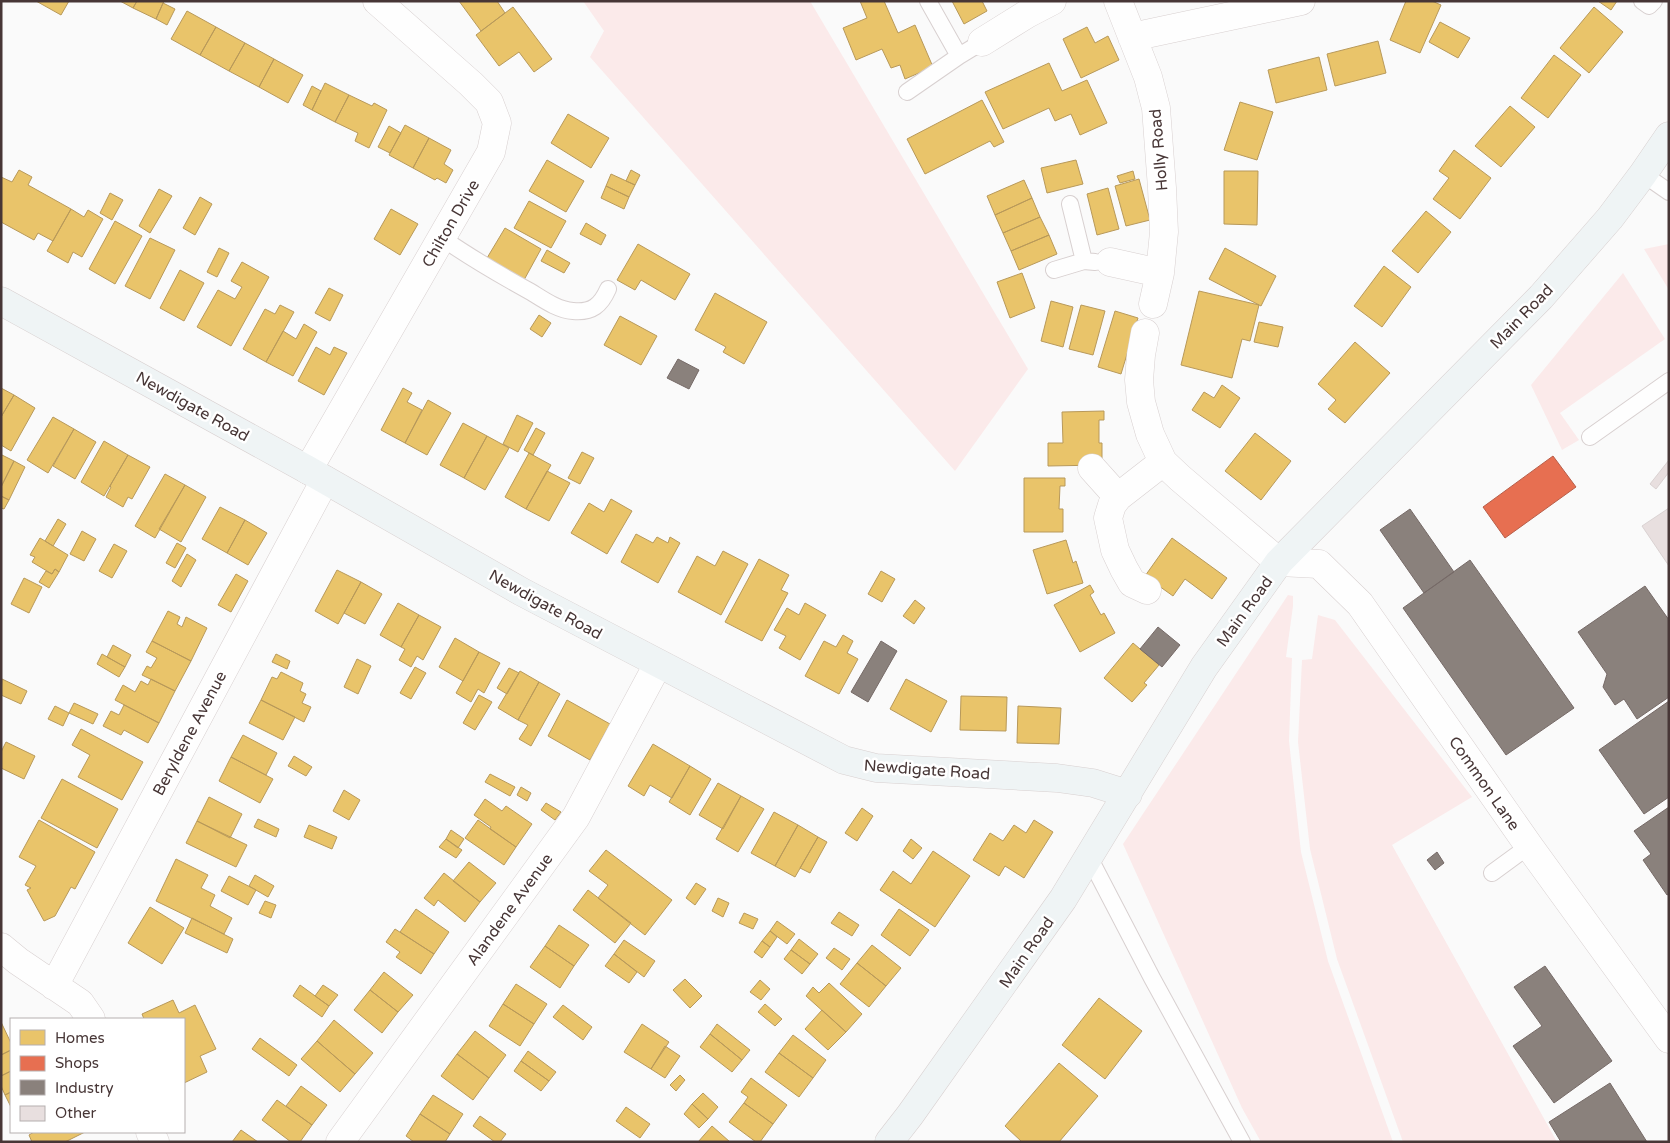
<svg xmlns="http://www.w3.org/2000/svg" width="1670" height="1143" viewBox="0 0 1670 1143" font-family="'Varela Round',sans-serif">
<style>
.green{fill:#fbeaea}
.homes{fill:#e9c46a;stroke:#b8995a}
.shops{fill:#e76f51;stroke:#b75e49}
.industry{fill:#8a817c;stroke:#766a67}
.building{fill:#e8dfdf;stroke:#dad2d2}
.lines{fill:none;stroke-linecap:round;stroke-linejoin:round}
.lane-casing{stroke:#d8d0d0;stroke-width:18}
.street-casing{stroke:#d8d0d0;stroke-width:29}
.secondary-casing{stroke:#d8d0d0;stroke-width:29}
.lane{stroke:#fefefe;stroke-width:16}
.street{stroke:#fefefe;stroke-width:28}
.secondary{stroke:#eff4f5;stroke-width:28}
.labels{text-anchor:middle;stroke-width:5;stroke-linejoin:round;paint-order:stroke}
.street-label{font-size:16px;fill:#473636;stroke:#fff}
</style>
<rect width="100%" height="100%" fill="#fafafa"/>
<path class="green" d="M583 1H810L1028 369 955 471 590 57 604 31Z
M1669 244V290L1644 249Z
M1623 273 1665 339 1560 413 1579 440 1562 450 1531 385Z
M1288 595 1293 596V606L1286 657 1292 658 1289 741 1301 852 1328 961 1393 1142H1261L1242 1108 1123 844Z
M1318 615 1335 620 1472 797 1392 845 1557 1142H1403L1337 959 1310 849 1298 742 1302 660 1312 659Z"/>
<path class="homes" d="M36 1H69L61 15Z
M120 1H137L133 8Z
M137 1H164L156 19 133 8Z
M459 1H497L505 13 481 31Z
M860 1H884L898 33 915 25 933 67 905 79 900 65 891 68 882 49 856 60 843 28 867 18Z
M952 1H982L987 11 964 24Z
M1406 1H1432L1441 5 1420 53 1390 40Z
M1598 1H1617L1611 10Z
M163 3 175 9 167 25 156 19Z
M513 7 552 59 534 72 519 52 499 66 476 35Z
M1594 7 1623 32 1589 73 1560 48Z
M187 11 216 27 200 55 171 39Z
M1440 22 1470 38 1458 58 1429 42Z
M216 27 245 43 229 71 200 55Z
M1087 27 1095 43 1108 36 1119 60 1081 78 1063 39Z
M1378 41 1386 73 1335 86 1327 54Z
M245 43 274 59 259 87 229 71Z
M1554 55 1581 75 1548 118 1521 98Z
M1319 57 1327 90 1276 103 1268 70Z
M274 59 303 75 288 103 259 87Z
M1049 63 1062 91 1087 80 1107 123 1080 135 1071 114 1055 121 1049 108 1003 129 985 92Z
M325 83 349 95 335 122 312 110Z
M312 86 321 91 312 110 303 105Z
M349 95 372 106 374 103 387 110 369 148 355 141 358 133 335 122Z
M982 100 1004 142 994 147 990 141 925 174 907 139Z
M1240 102 1273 112 1257 160 1224 150Z
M1510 106 1535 127 1501 167 1475 146Z
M568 114 609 138 591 168 551 143Z
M405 125 429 138 413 168 389 155Z
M389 126 401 133 390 153 378 147Z
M429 138 451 150 444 164 453 170 446 183 437 178 435 180 413 168Z
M1454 150 1491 178 1460 219 1433 199 1449 178 1439 171Z
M547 160 584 181 566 212 529 191Z
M1076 160 1083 184 1047 193 1041 168Z
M19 170 32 177 28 185 71 209 53 241 38 233 34 240 1 222V177L12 182Z
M631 170 640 175 635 185 626 181Z
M1133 171 1135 179 1120 183 1117 176Z
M1224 171H1258L1257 225 1224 224Z
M611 174 635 185 629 197 606 186Z
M1139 179 1150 220 1126 226 1115 186Z
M1024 180 1032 198 995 215 987 196Z
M606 186 629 197 624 209 601 198Z
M1108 188 1119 229 1097 235 1087 194Z
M159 189 172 196 150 233 139 226Z
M110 193 123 200 112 220 100 213Z
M200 197 212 204 195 235 183 228Z
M1032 198 1040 217 1003 233 995 215Z
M529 201 566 221 551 248 514 228Z
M71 209 84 217 88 210 103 219 82 257 73 252 68 263 47 251Z
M391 209 418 224 400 255 374 239Z
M1426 211 1451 232 1418 273 1392 251Z
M1040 217 1049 235 1011 251 1003 233Z
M115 221 142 236 115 284 89 269Z
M586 223 606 235 601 245 580 234Z
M505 228 541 249 524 280 487 258Z
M1049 235 1057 254 1019 270 1011 251Z
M150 238 175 250 150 299 125 286Z
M638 244 690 274 675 300 641 280 635 290 617 280Z
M219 248 229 253 217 277 207 272Z
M1225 248 1276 276 1261 306 1209 279Z
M547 250 570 263 564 273 541 261Z
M242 262 269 277 231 346 197 327 218 290 235 299 242 287 231 281Z
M1384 266 1411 287 1382 327 1354 306Z
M180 270 204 283 184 321 160 308Z
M1022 273 1035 308 1010 318 997 282Z
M329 288 343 295 330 321 315 313Z
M1199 291 1259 305 1250 341 1242 339 1232 378 1181 365Z
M715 293 767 322 744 364 723 352 726 347 695 330Z
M1051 301 1073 307 1063 347 1041 341Z
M280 305 294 312 266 362 243 349 265 309 275 314Z
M1081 305 1105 311 1093 355 1069 349Z
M1115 311 1138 318 1121 374 1098 367Z
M539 315 551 323 542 337 530 329Z
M620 316 657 336 641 365 604 345Z
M1259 322 1283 327 1278 347 1254 342Z
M304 324 317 332 293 376 266 362 283 331 296 339Z
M1355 342 1390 373 1345 423 1328 409 1336 400 1318 384Z
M316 347 330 355 334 347 347 353 324 395 298 381Z
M1222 385 1240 398 1220 428 1192 410 1204 392 1214 398Z
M1 388 14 395 1 417Z
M403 388 412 393 407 402 422 410 405 443 381 430Z
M14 395 35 408 11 451 1 445V417Z
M428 400 451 413 427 455 405 443Z
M1104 411V420H1099V443H1102V465L1048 466V443H1063L1062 412Z
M517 415 533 423 518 452 503 444Z
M53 417 74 429 48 473 27 460Z
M463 423 487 436 464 478 440 465Z
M536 428 545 433 533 455 524 450Z
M74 429 96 442 75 479 53 466Z
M1255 433 1291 461 1261 500 1225 471Z
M487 436 509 448 485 490 464 478Z
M104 441 128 455 104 496 81 482Z
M582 452 594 458 580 484 568 478Z
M529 453 551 465 526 509 505 497Z
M2 455 14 461 1 487V456Z
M128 455 150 467 132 499 128 497 123 507 106 497 111 487 110 486Z
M14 461 25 467 9 500 1 496V487Z
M547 471 570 483 549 521 526 509Z
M165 474 185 485 155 538 135 526Z
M1024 478H1065V486H1060L1059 509H1063V532H1024Z
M185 485 206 497 181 542 159 529Z
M1 496 9 500 4 509 1 508Z
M611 499 632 511 607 554 571 533 589 503 604 512Z
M220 507 245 520 227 553 202 539Z
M58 519 66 524 53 546 45 541Z
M245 520 267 533 248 565 227 553Z
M82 531 96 539 84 561 70 554Z
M636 534 653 543 657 537 668 543 670 537 680 543 658 583 621 562Z
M40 538 68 555 59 572 55 569 52 574 32 562 35 557 30 555Z
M1172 538 1227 578 1212 599 1185 579 1173 596 1145 576Z
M1066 540 1073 563 1076 561 1083 583 1047 594 1033 550Z
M177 543 186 548 175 568 166 563Z
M114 544 127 551 112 578 99 571Z
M723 551 748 564 721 615 678 592 697 556 715 566Z
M187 554 196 560 181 587 172 581Z
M759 559 789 575 781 590 788 593 762 641 725 622Z
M55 569 59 572 49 588 39 582 46 571 52 574Z
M337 570 361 582 338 624 315 611Z
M881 571 895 579 882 602 868 594Z
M236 574 248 581 231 612 218 605Z
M24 578 42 587 29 613 11 604Z
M361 582 382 594 365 624 344 613Z
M1090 585 1094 592 1090 595 1101 615 1104 613 1115 633 1080 652 1054 605Z
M915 600 925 608 914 624 903 616Z
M398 603 419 615 401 647 380 635Z
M805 603 826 615 800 660 779 648 786 636 774 630 787 608 799 615Z
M168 611 180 617 177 624 182 627 186 617 207 628 191 661 152 641Z
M419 615 441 627 423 660 417 656 411 667 399 660 405 649 401 647Z
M843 635 853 641 847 653 858 659 839 694 805 676 824 641 836 647Z
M455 638 479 652 463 681 439 667Z
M152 641 191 661 175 691 142 675 147 666 151 668 157 658 146 652Z
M1133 643 1159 665 1144 683 1147 685 1132 702 1104 678Z
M113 645 131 655 125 667 107 657Z
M479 652 500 663 484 693 478 689 471 702 456 693Z
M102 654 125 667 119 677 97 664Z
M276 654 290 661 287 669 272 662Z
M357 659 371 666 358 694 344 687Z
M415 667 426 673 411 699 400 693Z
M509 668 519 673 507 694 497 688Z
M520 671 539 682 518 720 498 708Z
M281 672 303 683 300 691 306 694 302 703 311 707 304 722 261 700 272 677 277 679Z
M2 679 27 691 21 704 1 695Z
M151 679 175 691 159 723 115 700 123 685 135 692 141 681 148 685Z
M906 679 947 701 931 732 890 709Z
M539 682 560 694 531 746 519 739 528 725 518 720Z
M479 695 492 702 475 730 463 723Z
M961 696 1007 697 1006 731 960 730Z
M261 700 295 717 283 740 249 723Z
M567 700 610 724 590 760 548 736Z
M74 703 98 714 93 724 69 713Z
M124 705 159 723 148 743 124 730 121 735 103 726 111 711 119 715Z
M55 706 69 713 63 726 48 719Z
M1018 706 1061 708 1059 744 1017 743Z
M81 729 143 762 122 800 78 777 90 755 72 745Z
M243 735 277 753 266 775 231 757Z
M6 742 35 756 24 779 1 768V752Z
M653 744 690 766 672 798 650 785 644 796 628 786Z
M294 756 312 767 306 776 288 766Z
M231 757 273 779 260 803 219 781Z
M690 766 711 779 690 815 669 802Z
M490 774 515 787 510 796 485 782Z
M62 779 118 809 97 848 41 818Z
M718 783 741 796 723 829 699 815Z
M521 787 531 793 527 801 517 795Z
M344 790 360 800 349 820 333 811Z
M741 796 764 809 738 852 716 839Z
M209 797 242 814 230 838 197 821Z
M485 799 502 811 506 806 532 824 516 847 490 829 491 827 474 815Z
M546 803 561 812 555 820 541 810Z
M862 808 873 816 857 841 845 833Z
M774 812 798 825 775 866 751 853Z
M258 819 279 829 276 837 254 827Z
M39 820 95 852 75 889 71 887 55 916 44 921 27 890 31 888 25 885 36 866 19 857Z
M478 820 516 847 504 865 465 838Z
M1034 820 1053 832 1024 878 1005 866 999 876 973 860 990 833 1003 841 1014 825 1026 833Z
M197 821 247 845 236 867 186 843Z
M309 825 337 837 332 849 304 837Z
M798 825 818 837 795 877 775 866Z
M451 830 464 839 458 848 446 839Z
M818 837 827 842 810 873 800 868Z
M446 839 462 850 456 858 439 847Z
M911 839 922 848 913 859 903 851Z
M606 850 672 900 645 935 598 898 608 885 589 871Z
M933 851 970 876 935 927 880 890 893 871 911 884Z
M176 859 208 875 201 888 215 895 210 906 232 918 224 934 156 901Z
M469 862 496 883 480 902 453 881Z
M444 873 480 902 465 922 438 900 434 906 424 898Z
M255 875 274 886 268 897 249 886Z
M229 876 256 890 248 905 221 891Z
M696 883 706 889 695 905 686 898Z
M588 890 631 923 615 943 573 910Z
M718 898 729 903 723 917 712 911Z
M265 901 276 905 271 918 259 913Z
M150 907 184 928 162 964 128 943Z
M416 909 449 932 434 954 400 932Z
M899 909 929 930 910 956 881 935Z
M839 912 859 925 852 936 831 923Z
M744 913 758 919 753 929 739 923Z
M192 918 233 939 227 953 185 933Z
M777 921 795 934 787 944 770 931Z
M559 925 589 945 574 966 545 946Z
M395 929 434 954 421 974 396 957 400 952 386 942Z
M770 931 777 937 770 947 762 941Z
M799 939 818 954 810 964 791 950Z
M624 940 655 961 644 977 614 954Z
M762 941 770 947 762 958 754 952Z
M872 945 901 968 886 986 857 963Z
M545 946 574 966 560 988 530 967Z
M834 948 850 959 842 970 826 958Z
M791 950 810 964 802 974 784 959Z
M614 954 637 972 629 983 605 966Z
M857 963 886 986 869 1007 840 984Z
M384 972 413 995 398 1012 370 990Z
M685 979 702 996 690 1008 673 990Z
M760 980 770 989 761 1000 750 992Z
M829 983 862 1014 846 1032 806 996 813 987 819 993Z
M516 984 547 1004 534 1024 503 1004Z
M300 985 329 1006 322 1017 293 996Z
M323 985 338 995 329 1006 315 996Z
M370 990 398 1012 382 1033 354 1010Z
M1099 998 1142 1031 1105 1079 1062 1045Z
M173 1000 179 1013 195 1005 216 1049 200 1056 207 1072 184 1083V1019H144L142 1014Z
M503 1004 534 1024 520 1046 489 1026Z
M765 1004 782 1019 775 1026 758 1012Z
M563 1005 592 1027 583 1040 553 1017Z
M822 1010 846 1032 828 1050 805 1029Z
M334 1020 373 1053 355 1074 317 1041Z
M1 1022 11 1043V1050L1 1055Z
M642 1024 669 1042 651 1069 624 1052Z
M717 1024 750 1050 742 1060 710 1034Z
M475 1031 506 1055 489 1078 457 1054Z
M710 1034 742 1060 732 1072 700 1047Z
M793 1035 826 1060 813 1078 779 1053Z
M260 1038 297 1065 289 1076 252 1049Z
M317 1041 355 1074 340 1092 301 1059Z
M665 1046 680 1056 665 1078 651 1069Z
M11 1050V1071L1 1076V1055Z
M528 1051 556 1072 549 1081 521 1061Z
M779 1053 813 1078 799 1097 765 1072Z
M457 1054 489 1078 473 1100 441 1076Z
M521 1061 549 1081 541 1091 514 1071Z
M1059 1063 1098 1096 1059 1142H1022L1005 1126Z
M11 1071V1092L5 1095 1 1086V1076Z
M680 1075 685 1080 676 1091 670 1085Z
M751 1078 787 1105 773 1124 744 1103 748 1097 741 1092Z
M301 1086 327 1105 312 1125 286 1106Z
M11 1092V1107L5 1095Z
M703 1093 718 1107 708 1119 692 1104Z
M433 1095 463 1114 450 1134 420 1114Z
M277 1100 312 1125 300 1142H291L262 1120Z
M744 1103 773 1124 760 1142H756L729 1122Z
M692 1104 708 1119 699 1128 684 1114Z
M626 1107 650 1124 640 1138 616 1121Z
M420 1114 450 1134 445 1142H414L406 1136Z
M480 1116 506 1134 500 1142H495L473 1126Z
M712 1126 730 1142H698Z
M241 1130 258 1142H232Z
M34 1132H85L65 1142H32L29 1135Z"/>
<path class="shops" d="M1553 456 1576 487 1505 538 1483 507Z"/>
<path class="industry" d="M678 359 699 370 689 389 667 378Z
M1410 509 1454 572 1424 593 1380 530Z
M1470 560 1574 708 1506 755 1403 608Z
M1645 586 1669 620V697L1637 719 1624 699 1615 705 1603 687 1607 674 1578 632Z
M1158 627 1180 645 1162 667 1140 649Z
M881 641 897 651 868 702 851 692Z
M1669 701V797L1644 814 1599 750Z
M1669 807V894L1667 895 1643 860 1651 854 1634 831Z
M1437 852 1444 863 1435 870 1427 860Z
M1545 966 1612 1061 1554 1103 1513 1046 1542 1026 1514 987Z
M1610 1083 1647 1142H1561L1549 1122Z"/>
<path class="building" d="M1669 460V472L1656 489 1650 484Z
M1669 508V566L1642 526Z"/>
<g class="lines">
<g class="lane-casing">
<path id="lane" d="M928 1 959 56
M1642 1 1649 6 1654 1
M907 92 959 56 982 42
M1643 174 1669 192
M1070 204 1084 261
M442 238C471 258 500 275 531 292 544 300 558 310 573 311 592 313 601 305 608 289
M1054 270 1084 261 1095 262
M1590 437 1669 381
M1089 857 1152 978 1242 1142
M1492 873 1529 846"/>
</g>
<g class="street-casing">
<path id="street" d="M1118 1 1148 77 1156 108 1162 188 1164 232 1160 273 1153 304
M1132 37 1301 1
M982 42 1027 14 1052 1
M1110 262 1160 273
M1145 333 1141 355 1139 380 1141 402 1150 434 1163 462 1180 478 1279 562 1319 564 1360 604 1529 846 1669 1039
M1092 468 1118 497
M308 470 491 152 497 123 489 102 471 84 377 1
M1147 590 1132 583 1124 569 1115 550 1108 518 1112 505 1118 497 1163 462
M1 947 18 961 80 1003 91 1019
M54 986 325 480
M150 1132 155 1142
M340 1142 576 817 658 664"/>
</g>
<g class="secondary-casing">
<path id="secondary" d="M1 301 308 470 522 592 844 760 876 768 1057 778 1093 783 1128 794
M889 1142 910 1115 1063 899 1204 667 1279 562 1541 297 1610 218 1643 174 1669 136"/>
</g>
<use href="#lane" class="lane"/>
<use href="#street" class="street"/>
<use href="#secondary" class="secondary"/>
</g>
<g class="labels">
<g class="street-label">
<text transform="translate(1158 150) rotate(-95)" y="6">Holly Road</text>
<text transform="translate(450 223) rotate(-60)" y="6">Chilton Drive</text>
<text transform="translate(1521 316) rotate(-46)" y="6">Main Road</text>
<text transform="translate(193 406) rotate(29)" y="6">Newdigate Road</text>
<text transform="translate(546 604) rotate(29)" y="6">Newdigate Road</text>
<text transform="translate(1244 611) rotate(-54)" y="6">Main Road</text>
<text transform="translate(189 733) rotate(-62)" y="6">Beryldene Avenue</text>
<text transform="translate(927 769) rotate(4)" y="6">Newdigate Road</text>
<text transform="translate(1485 783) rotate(55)" y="6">Common Lane</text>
<text transform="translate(509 909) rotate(-54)" y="6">Alandene Avenue</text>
<text transform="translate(1026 952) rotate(-55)" y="6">Main Road</text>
</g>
</g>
<rect width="1670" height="1143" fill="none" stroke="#473636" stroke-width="5"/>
<rect x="10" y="1018" width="175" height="115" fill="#ffffff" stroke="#b5afaf"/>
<rect x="20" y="1030" width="25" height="15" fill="#e9c46a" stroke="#b5afaf"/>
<text x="55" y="1043" font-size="15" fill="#473636">Homes</text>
<rect x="20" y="1056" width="25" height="15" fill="#e76f51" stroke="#b5afaf"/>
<text x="55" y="1068" font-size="15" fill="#473636">Shops</text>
<rect x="20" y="1080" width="25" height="15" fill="#8a817c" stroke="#b5afaf"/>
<text x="55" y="1093" font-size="15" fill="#473636">Industry</text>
<rect x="20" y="1106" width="25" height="15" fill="#e8dfdf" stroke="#b5afaf"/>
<text x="55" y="1118" font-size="15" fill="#473636">Other</text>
</svg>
